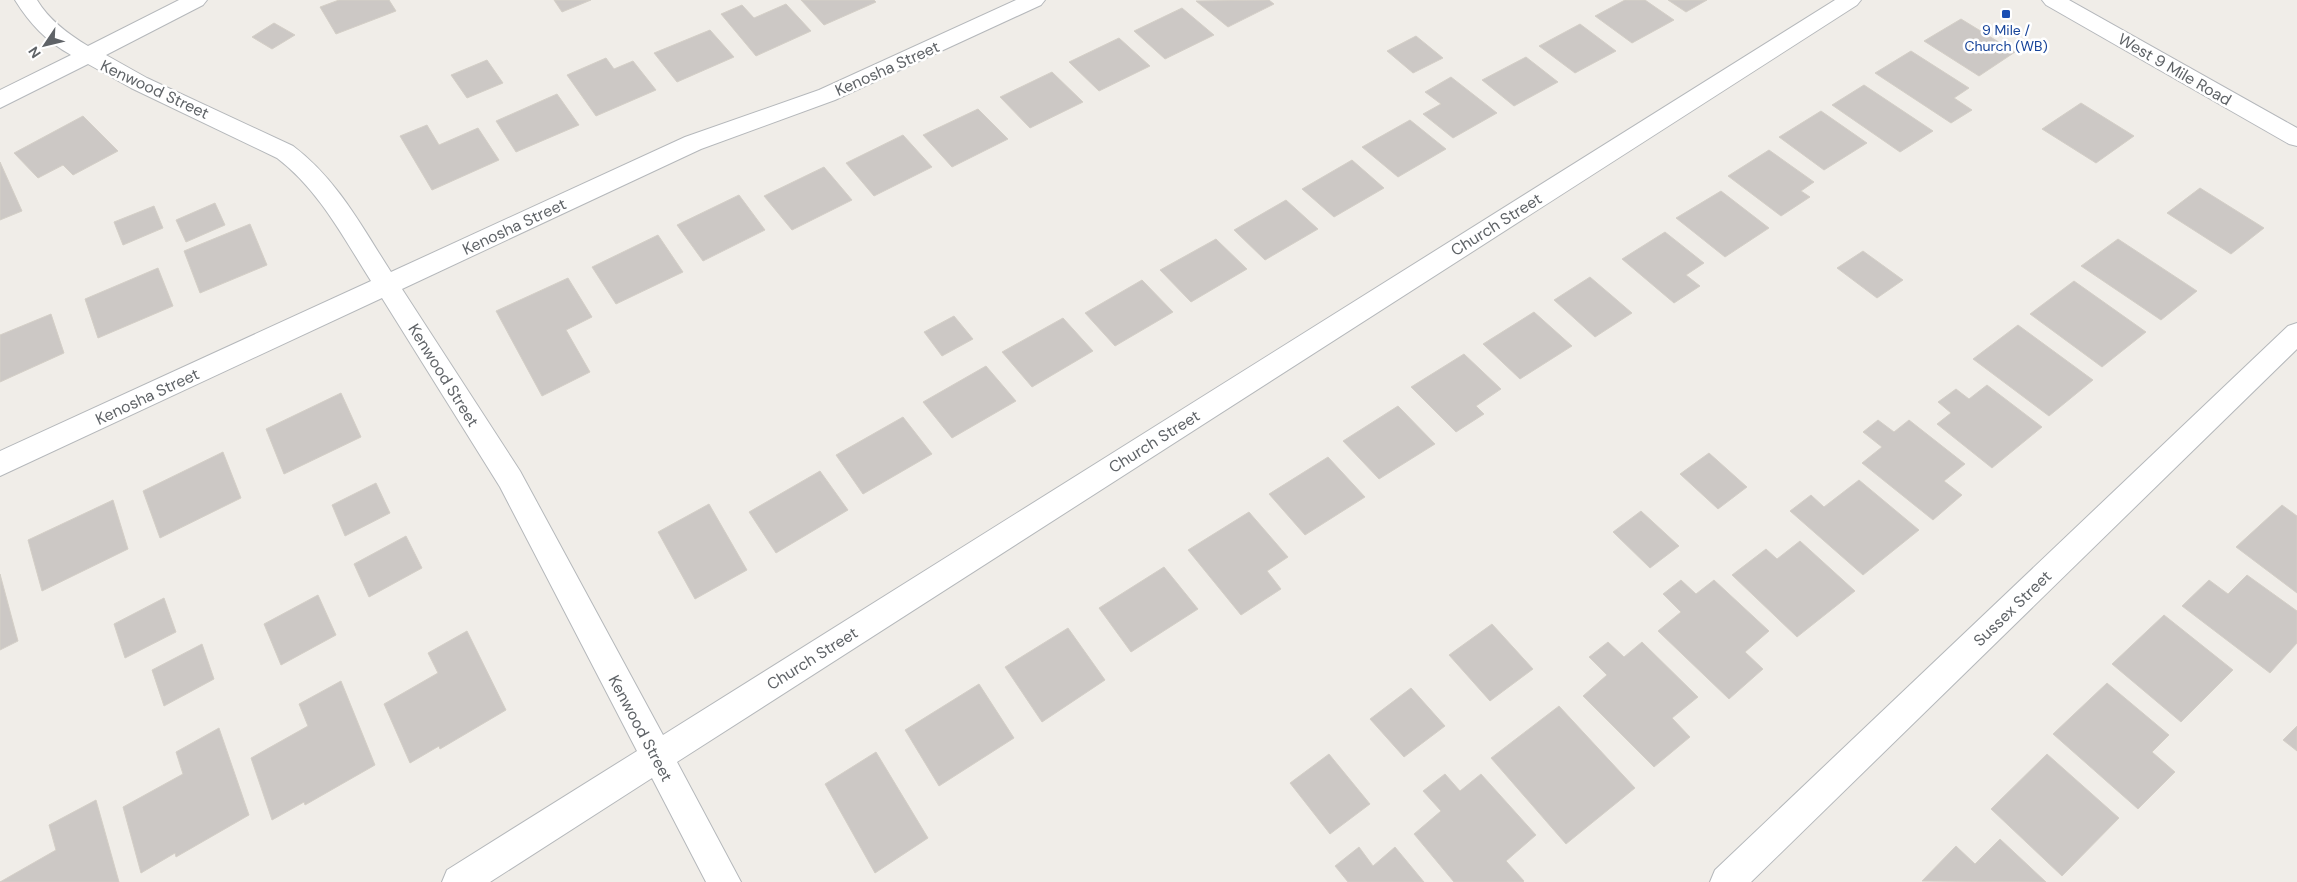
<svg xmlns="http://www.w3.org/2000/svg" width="2297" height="882" viewBox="0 0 2297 882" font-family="'DM Sans',sans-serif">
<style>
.building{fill:#ccc8c5;stroke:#d4cfc7}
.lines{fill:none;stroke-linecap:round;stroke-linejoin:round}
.street-casing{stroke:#b5b8bb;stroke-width:2}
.secondary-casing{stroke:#b4b7bb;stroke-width:2}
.street{fill:#fff;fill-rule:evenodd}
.secondary{fill:#fff;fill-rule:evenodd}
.transit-dot{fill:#1a4fb4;stroke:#fff;stroke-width:2}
.labels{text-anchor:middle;stroke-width:5;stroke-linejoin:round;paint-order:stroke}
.far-transit-label{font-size:14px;fill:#164399;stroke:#fff}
.street-label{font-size:16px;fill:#5f6367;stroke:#fff}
</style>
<rect width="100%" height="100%" fill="#f0ede8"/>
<path class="building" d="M339 0H389L396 11 336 34 320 7Z
M554 0H591L562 12Z
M801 0H874L876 2 824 25Z
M1269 0 1274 4 1228 27 1196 1Z
M1625 0H1645L1674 20 1632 43 1595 16Z
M1668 0H1707L1686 12Z
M786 4 811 31 756 56 721 14 742 5 754 18Z
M1182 8 1214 35 1165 59 1134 31Z
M1961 19 2015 52 1979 76 1924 41Z
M274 23 295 35 272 49 252 37Z
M1580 24 1616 51 1575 73 1539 46Z
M710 30 734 57 677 82 654 53Z
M1416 36 1443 58 1413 73 1387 51Z
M1119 38 1150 66 1099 91 1069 62Z
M1911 51 1969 88 1954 98 1972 110 1951 123 1875 73Z
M1526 57 1558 82 1514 106 1482 80Z
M606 58 614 69 633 61 656 90 596 116 567 75Z
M487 60 503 83 467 98 451 75Z
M1052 72 1083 102 1030 128 1000 97Z
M1451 77 1497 113 1453 138 1423 114 1441 104 1425 92Z
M1864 85 1933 131 1900 152 1832 105Z
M557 94 579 125 516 152 496 121Z
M2081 103 2134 136 2096 163 2042 129Z
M978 109 1008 139 952 167 923 135Z
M1821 111 1867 143 1824 170 1779 137Z
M83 116 118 151 73 175 63 165 38 178 14 153Z
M1410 120 1446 149 1398 177 1362 147Z
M427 125 439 145 478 128 499 160 432 190 400 136Z
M903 135 932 167 874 196 846 163Z
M1769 150 1814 182 1801 191 1810 197 1781 216 1728 176Z
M1352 160 1384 188 1334 217 1302 189Z
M0 162 22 211 0 220Z
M824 167 852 200 792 230 764 196Z
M2200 188 2264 228 2231 254 2167 213Z
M1721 191 1769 228 1725 257 1676 218Z
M739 195 765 230 703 261 677 225Z
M1286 200 1318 229 1265 260 1234 230Z
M215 203 225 225 186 242 176 220Z
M154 206 163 228 123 245 114 222Z
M250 224 267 265 200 293 184 251Z
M1665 232 1704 263 1686 275 1700 286 1674 303 1622 259Z
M658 235 683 272 616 304 592 267Z
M1216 239 1247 269 1191 302 1160 270Z
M2118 239 2197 291 2161 320 2081 266Z
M1863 251 1903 280 1877 298 1837 268Z
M158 268 173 306 98 338 85 299Z
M1590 277 1632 313 1595 337 1554 300Z
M568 278 592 317 566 330 590 372 542 396 496 311Z
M1142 280 1173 312 1115 346 1085 313Z
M2074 281 2146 332 2102 367 2030 314Z
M1534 312 1572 346 1520 379 1483 344Z
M51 314 64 353 0 382V335Z
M954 316 973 339 942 356 924 332Z
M1063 318 1093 351 1032 387 1002 352Z
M2018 325 2093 380 2049 416 1973 359Z
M1464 354 1501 389 1476 406 1484 414 1456 432 1411 387Z
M986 366 1016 401 952 438 923 402Z
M1987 385 2042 427 1992 468 1937 424 1951 413 1938 402 1956 389 1969 399Z
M341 393 361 437 284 474 266 429Z
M1398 406 1435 444 1379 479 1343 441Z
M903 417 932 454 863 494 836 455Z
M1878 420 1894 432 1909 420 1965 464 1944 481 1962 495 1933 520 1862 463 1882 447 1863 432Z
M223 452 241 498 160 538 143 491Z
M1709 453 1747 487 1718 509 1680 474Z
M1328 457 1365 497 1305 535 1269 494Z
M820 471 848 510 776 553 749 512Z
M1859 480 1919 530 1863 575 1790 511 1811 495 1824 507Z
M376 483 390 513 345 536 332 505Z
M113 500 128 549 42 591 28 540Z
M709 504 747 570 695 599 658 532Z
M2282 505 2297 516V593L2236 547Z
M1641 511 1679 546 1650 568 1613 532Z
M1249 512 1288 557 1267 571 1281 589 1241 615 1188 550Z
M406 536 422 568 369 597 354 564Z
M1800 541 1855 591 1797 637 1732 575 1766 549 1777 559Z
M1164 567 1198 609 1131 652 1099 608Z
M0 574 18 641 0 650Z
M2247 575 2297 611V643L2270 673 2182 606 2209 580 2228 594Z
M1681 580 1696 594 1714 580 1769 631 1745 652 1763 669 1729 699 1658 631 1681 612 1663 594Z
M318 595 336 635 281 665 264 624Z
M164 598 176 632 125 658 114 624Z
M2164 615 2233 670 2181 722 2112 664Z
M1492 624 1533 669 1490 701 1449 655Z
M1068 628 1105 680 1042 722 1005 667Z
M467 631 506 710 440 749 439 746 410 763 384 704 438 673 428 653Z
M1608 642 1624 657 1642 642 1698 697 1672 718 1690 737 1654 767 1583 696 1607 675 1589 657Z
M202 644 214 679 164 706 152 670Z
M341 681 375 765 305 805 304 802 272 820 251 758 308 726 299 704Z
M2107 683 2169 735 2152 752 2175 772 2138 809 2053 734Z
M979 684 1014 738 939 786 905 730Z
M1411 688 1445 726 1404 757 1370 719Z
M1559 706 1635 788 1566 844 1491 758Z
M2297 726V751L2283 740Z
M219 728 249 815 176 857 175 853 141 873 123 807 183 774 176 752Z
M876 752 928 838 875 873 825 784Z
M1329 754 1370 804 1330 834 1290 783Z
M2047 754 2119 818 2062 876 1991 809Z
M1445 774 1460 791 1481 774 1536 835 1506 861 1524 881 1523 882H1454L1414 834 1441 811 1423 791Z
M96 800 119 882H0L56 850 49 825Z
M2000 839 2046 882 1922 881 1956 846 1975 864Z
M1359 847 1373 866 1395 847 1424 882H1348L1335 866Z"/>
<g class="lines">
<g class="street-casing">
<path id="street" d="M15 0H37C49 20 68 34 88 46L179 0H207L203 5 106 55 147 78 293 146C337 179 362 227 391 272L685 137 819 90 1016 0H1045L1041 5 835 100 701 149 402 289 520 471 663 735 1835 0H1861L1857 5 677 762 741 882H706L652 778 490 882H442L447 870 637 751 500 487 382 298 0 476V451L371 281C343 237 319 190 277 158L131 88 88 64 0 108V90L71 55C46 41 30 24 15 0Z
M2297 323V349L1751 882H1710L1715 870 2288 326Z"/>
</g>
<g class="secondary-casing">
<path id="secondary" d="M2042 0H2069L2297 128V146L2289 144 2046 5Z"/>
</g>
<use href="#street" class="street"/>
<use href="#secondary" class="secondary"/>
</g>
<rect class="transit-dot" x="2001" y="9" width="10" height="10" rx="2.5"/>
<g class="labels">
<g class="far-transit-label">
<text x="2006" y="35">9 Mile /<tspan x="2006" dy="16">Church (WB)</tspan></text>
</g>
<g class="street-label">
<text transform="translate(887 68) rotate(-24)" y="6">Kenosha Street</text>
<text transform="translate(2175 69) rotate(30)" y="6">West 9 Mile Road</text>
<text transform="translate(155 89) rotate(25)" y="6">Kenwood Street</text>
<text transform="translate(1496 224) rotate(-32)" y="6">Church Street</text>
<text transform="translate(514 226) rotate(-25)" y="6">Kenosha Street</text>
<text transform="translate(444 375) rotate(58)" y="6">Kenwood Street</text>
<text transform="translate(147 396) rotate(-25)" y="6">Kenosha Street</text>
<text transform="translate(1154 441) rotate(-32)" y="6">Church Street</text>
<text transform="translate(2012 608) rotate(-44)" y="6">Sussex Street</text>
<text transform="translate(812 658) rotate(-32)" y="6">Church Street</text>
<text transform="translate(641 728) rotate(62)" y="6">Kenwood Street</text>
</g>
</g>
<g transform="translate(45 45) rotate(235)" stroke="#ffffff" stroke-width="4" paint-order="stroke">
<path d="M0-4L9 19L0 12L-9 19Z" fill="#5f6367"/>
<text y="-8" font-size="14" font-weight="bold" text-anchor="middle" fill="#5f6367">N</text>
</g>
</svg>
